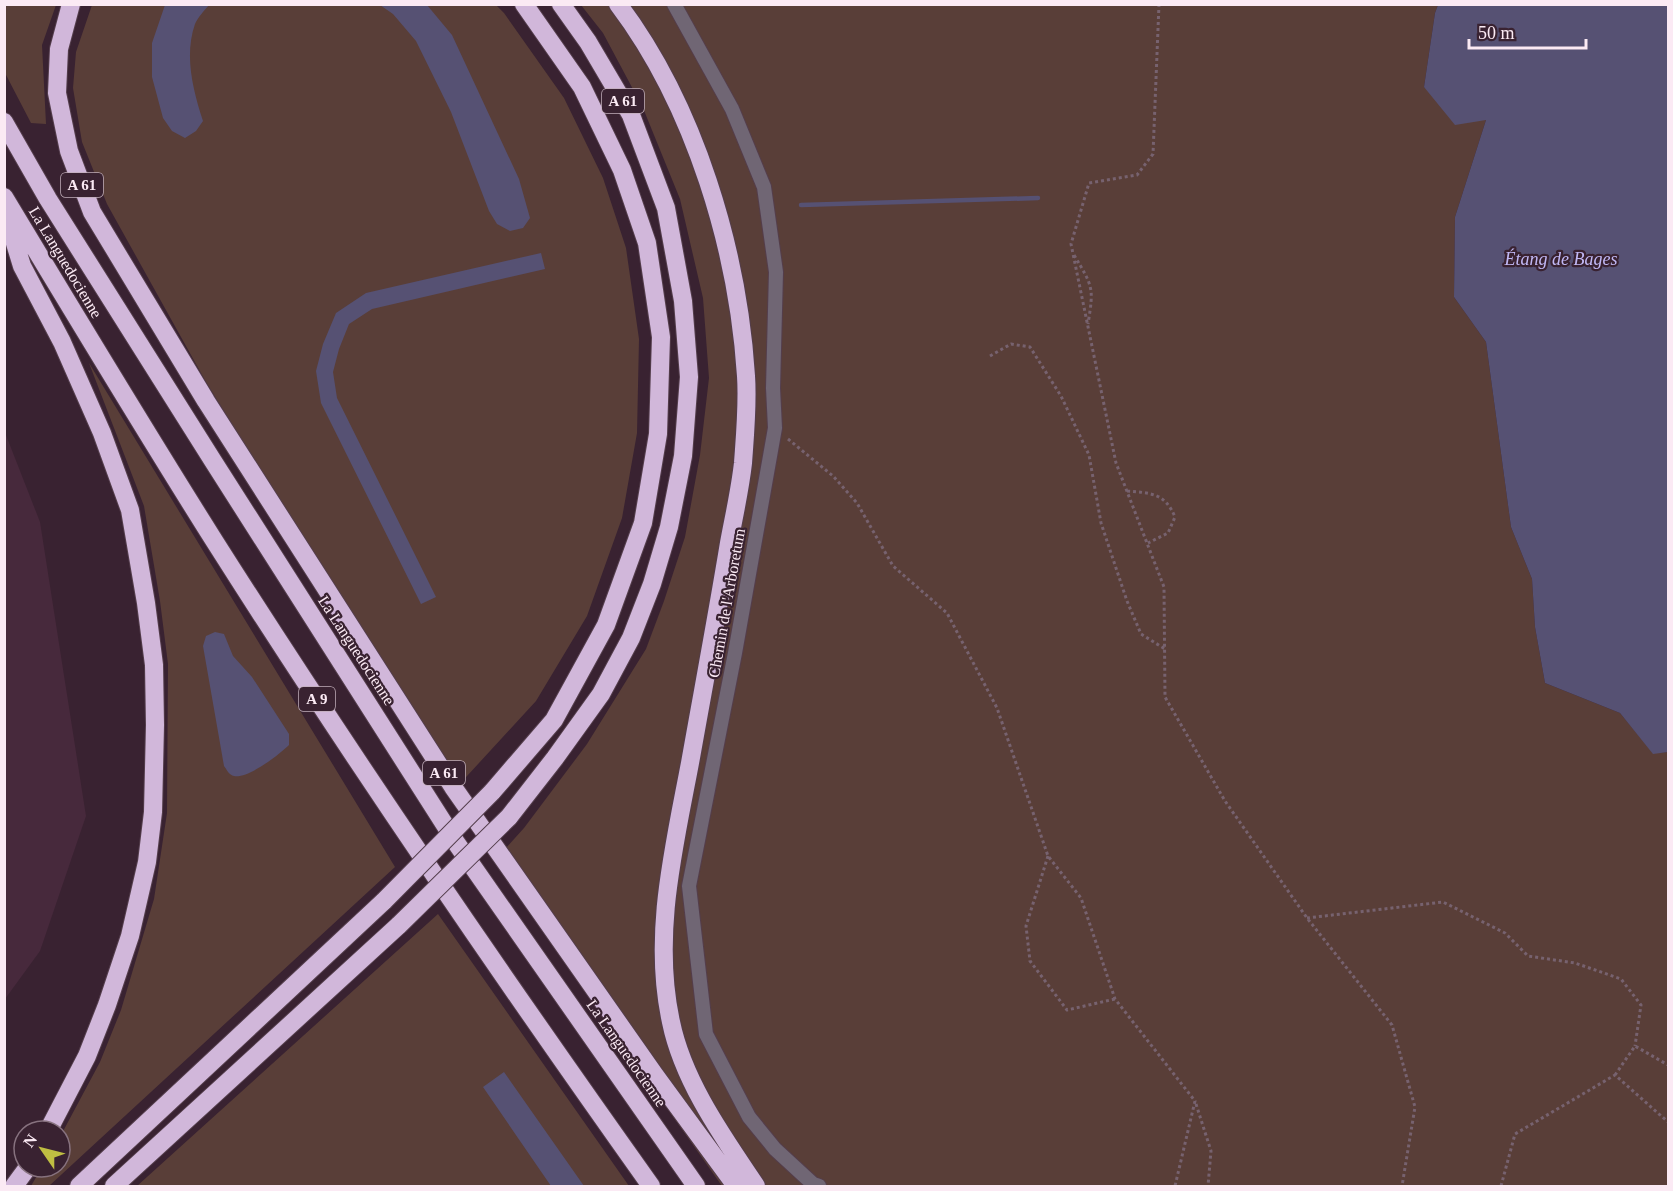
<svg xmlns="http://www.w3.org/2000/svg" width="1673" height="1191" viewBox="0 0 1673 1191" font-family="'Times New Roman',serif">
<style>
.built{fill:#47293c}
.green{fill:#593e38}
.water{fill:#565173}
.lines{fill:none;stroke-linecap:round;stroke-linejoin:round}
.stream{stroke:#565173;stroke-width:4.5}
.minor-casing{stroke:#543e4c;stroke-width:16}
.motorway-casing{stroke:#543e4c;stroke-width:20}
.path{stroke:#77626f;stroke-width:3;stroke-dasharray:3 3;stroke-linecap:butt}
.minor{stroke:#706674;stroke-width:14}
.motorway{stroke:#d1b7da;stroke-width:18}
.motorway-bridge-casing{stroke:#543e4c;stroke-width:20;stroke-linecap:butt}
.motorway-bridge{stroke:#d1b7da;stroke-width:18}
.labels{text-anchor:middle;stroke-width:4.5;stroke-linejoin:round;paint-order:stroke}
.shield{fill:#392231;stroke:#c1aeba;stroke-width:1.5}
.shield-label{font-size:15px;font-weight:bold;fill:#fbeaf4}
.street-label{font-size:16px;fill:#fbeaf4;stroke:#392231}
.water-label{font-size:18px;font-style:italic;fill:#c1b8f5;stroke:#392231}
</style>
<rect width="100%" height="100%" fill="#392231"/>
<path class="built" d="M4 430 40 522 86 816 40 951 5 999Z"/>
<path class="green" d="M495 4 504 13 564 98 603 178 626 248 639 339 637 433 622 518 587 616 536 701 456 788 206 382 107 204 82 142 73 88 76 52 92 5Z
M4 5H56L42 45 46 124 31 123 5 73Z
M581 5H1438L1435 13 1424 87 1486 120 1455 217 1454 297 1486 342 1511 527 1532 579 1535 627 1545 683 1620 713 1653 753 1668 752V1186H722L585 992 497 858 524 828 587 744 646 649 664 601 685 537 700 455 709 378 703 298 680 199 643 108 603 33Z
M89 363 395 867 49 1186H31L42 1167H60V1137L100 1062 121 1010 154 899 167 813 168 664 160 601 144 506Z
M438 914 629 1186H137Z"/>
<path class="water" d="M165 5H209C204 11 198 17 195 24 184 56 193 90 203 121L196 131 185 138 172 131 163 118 152 77V43Z
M380 5H427L452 35 519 179 530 218 523 228 510 231 497 224 489 211 451 112 416 41 393 14Z
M1438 5H1668V752L1653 754 1620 713 1545 683 1535 627 1532 579 1511 527 1486 342 1454 297 1455 217 1486 120 1455 125 1424 87 1435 13Z
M541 253 545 269 372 309 349 324 339 349 333 372 337 398 436 597 421 604 321 403 316 371 323 344 336 313 366 293Z
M215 632 224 634 233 656 252 677 289 734V745C280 754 248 779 234 776 229 775 227 770 224 766L203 646 206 636Z
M504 1072 584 1186H551L483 1087Z"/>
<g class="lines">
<path class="stream" d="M801 205 1038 198"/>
<g class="minor-casing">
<path id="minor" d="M674 4 732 109 764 187 776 272 773 388 775 428 735 653 689 886 706 1034 749 1117 775 1149 813 1184 819 1186"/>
</g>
<g class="motorway-casing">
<path id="motorway" d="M71 4 59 49 57 93 69 151 92 212 206 401 453 787 654 1074 736 1186
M618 4C695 106 738 250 746 376 748 404 745 435 743 463 740 490 734 516 729 543 717 616 703 690 690 763 674 848 652 935 671 1022 683 1081 723 1137 756 1186
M4 122 48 199 213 461 457 844 696 1186
M4 197C74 313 143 428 215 542 354 761 501 975 651 1186
M5 211 22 266 62 342 102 433 130 510 146 603 154 665 155 725 153 812 147 862 130 936 107 1005 87 1056 48 1131
M492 792 554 720 606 625 643 523 658 434 661 337 647 243 622 170 582 87 524 4
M509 817 555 758 601 694 631 638 652 584 669 527 683 456 689 377 683 301 666 208 631 115 588 42 561 4
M14 1186 28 1167
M79 1186 384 901
M114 1186 399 925"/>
</g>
<path class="path" d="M1159 4 1153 154 1137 175 1089 183 1071 244 1116 463 1164 587 1165 697 1225 801 1307 918 1392 1025 1415 1107 1402 1186
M1074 255C1093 287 1094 287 1088 324
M990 356 1011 344 1030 347 1061 396 1089 455 1101 523 1127 601 1141 634 1165 649
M788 439 833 476 857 503 893 566 947 613 997 708 1048 856 1081 898 1115 999 1195 1101 1175 1186
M1127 491C1151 493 1165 493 1175 517L1168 533 1148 543
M1048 856 1026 926 1030 961 1067 1010 1115 999
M1307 918 1443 902 1505 933 1528 956 1575 963 1621 979 1641 1005 1635 1046
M1615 1075 1635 1046 1668 1065
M1196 1104 1211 1151 1208 1186
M1501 1186 1515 1134 1615 1075 1668 1122"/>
<use href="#minor" class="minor"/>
<use href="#motorway" class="motorway"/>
<g class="motorway-bridge-casing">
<path id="motorway-bridge" d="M384 901 492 792
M399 925 509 817"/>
</g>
<use href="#motorway-bridge" class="motorway-bridge"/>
</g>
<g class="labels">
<g class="shield">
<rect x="602" y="89" width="42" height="24" rx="4.5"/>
<rect x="61" y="173" width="42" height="24" rx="4.5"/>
<rect x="299" y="687" width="36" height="24" rx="4.5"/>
<rect x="423" y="761" width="42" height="24" rx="4.5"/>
</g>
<g class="shield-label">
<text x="623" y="106">A 61</text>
<text x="82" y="190">A 61</text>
<text x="317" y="704">A 9</text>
<text x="444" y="778">A 61</text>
</g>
<g class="street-label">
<text transform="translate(66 262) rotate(59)" y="6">La Languedocienne</text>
<text transform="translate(726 603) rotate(-80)" y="6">Chemin de l'Arboretum</text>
<text transform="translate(357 650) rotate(57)" y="6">La Languedocienne</text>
<text transform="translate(627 1053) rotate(55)" y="6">La Languedocienne</text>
</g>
<g class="water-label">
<text x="1561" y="265">Étang de Bages</text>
</g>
</g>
<rect width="1673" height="1191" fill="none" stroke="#fbeaf4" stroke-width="12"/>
<g transform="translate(42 1149) rotate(305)"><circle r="28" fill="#392231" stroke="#87727f" stroke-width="1.5"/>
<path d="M0-4.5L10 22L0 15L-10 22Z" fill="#bfbe42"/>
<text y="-9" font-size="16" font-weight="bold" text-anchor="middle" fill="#fbeaf4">N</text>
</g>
<path d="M1469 39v9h117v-9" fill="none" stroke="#fbeaf4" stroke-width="3"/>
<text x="1478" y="39" font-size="18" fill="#fbeaf4" stroke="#392231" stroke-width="4.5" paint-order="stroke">50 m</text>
</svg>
